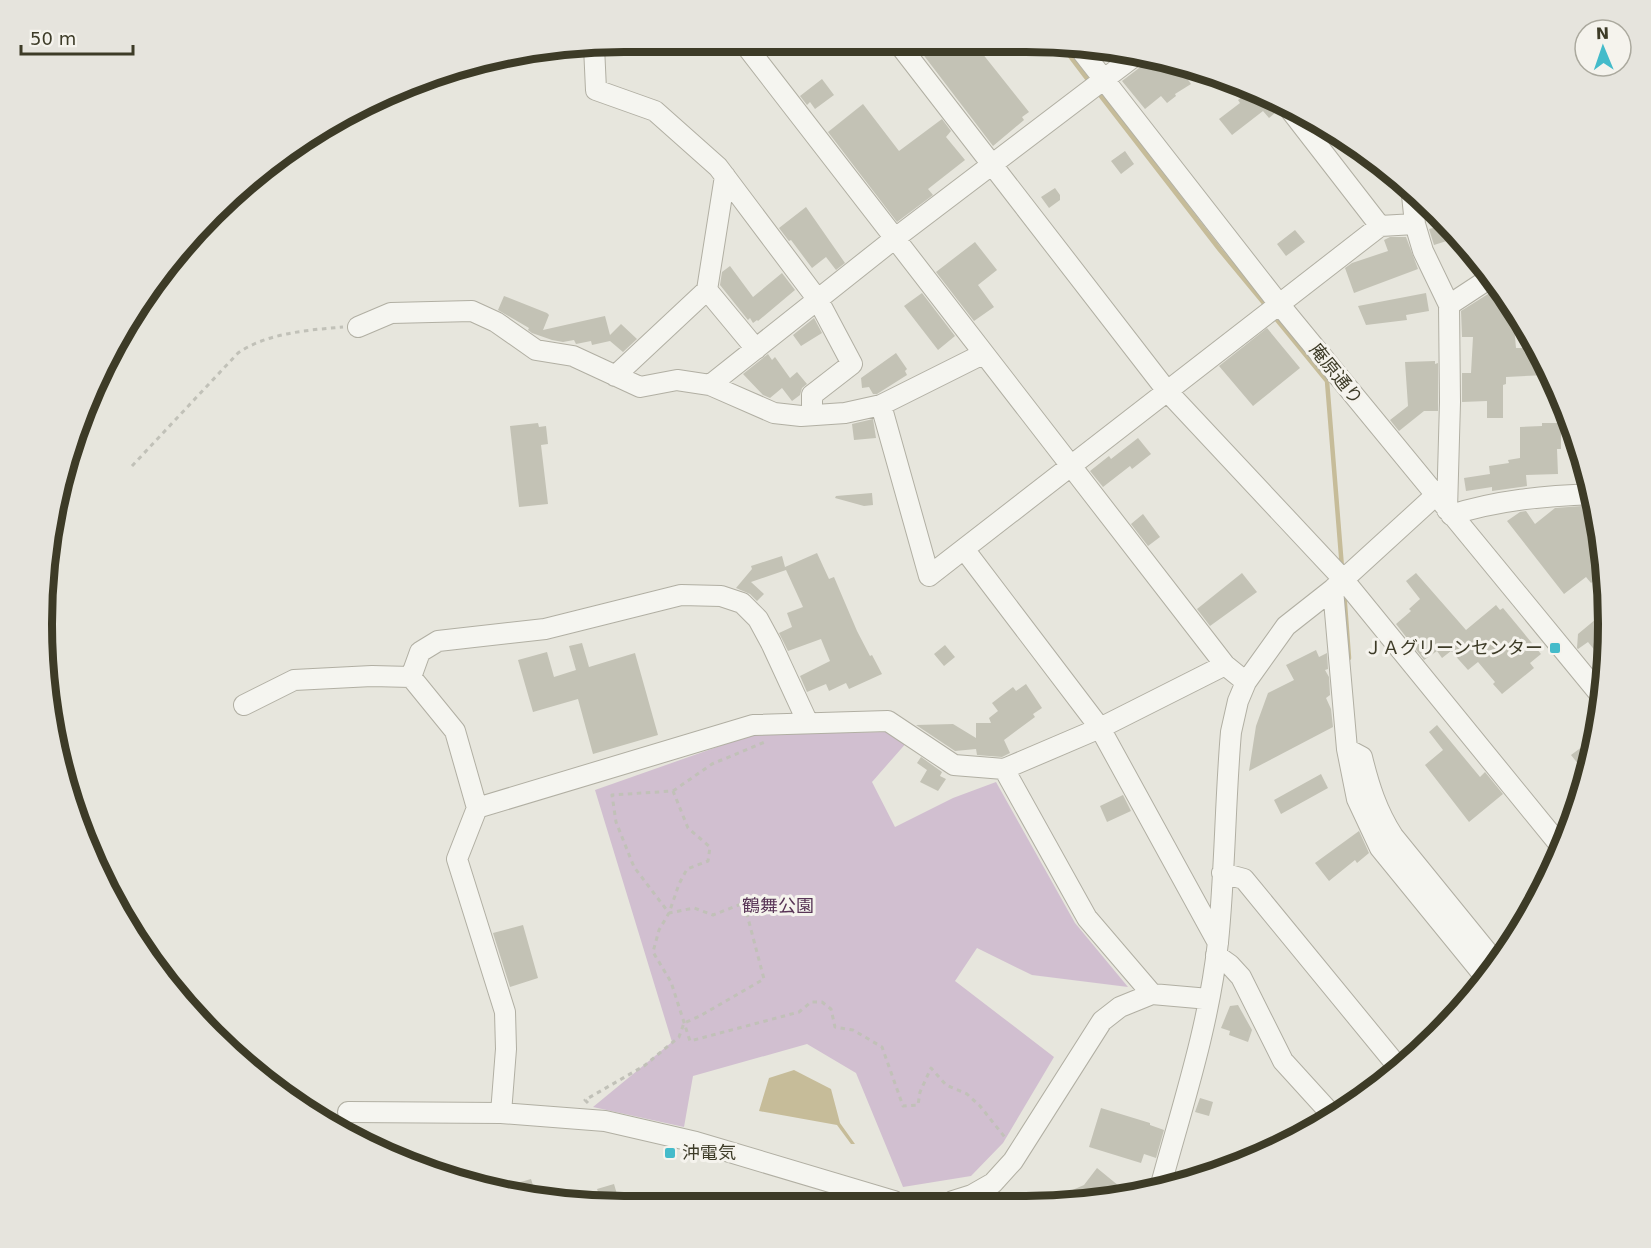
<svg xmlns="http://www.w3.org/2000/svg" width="1651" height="1248" viewBox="0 0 1651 1248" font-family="'DejaVu Sans','Noto Sans JP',sans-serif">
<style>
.green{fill:#d1bfd0}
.water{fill:#c6bc99}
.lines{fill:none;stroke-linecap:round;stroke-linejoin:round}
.stream{stroke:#c6bc99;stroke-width:4.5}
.building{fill:#c3c2b5}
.minor-casing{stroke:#b1afa3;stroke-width:22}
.path{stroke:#c1c1b8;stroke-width:3;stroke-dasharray:4.5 4.5;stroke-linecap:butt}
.minor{stroke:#f5f5f0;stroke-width:20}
.poi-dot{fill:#44bbca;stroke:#f5f3ed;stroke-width:2}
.labels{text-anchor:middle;stroke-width:6;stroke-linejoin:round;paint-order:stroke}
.street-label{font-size:18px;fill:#3d3b27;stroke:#f5f3ed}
.poi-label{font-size:18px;fill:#3d3b27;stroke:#f5f3ed;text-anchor:end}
.park-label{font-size:18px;fill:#583556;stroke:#f5f3ed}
.rim{fill:none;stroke:#3d3b27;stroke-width:8}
</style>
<rect width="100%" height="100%" fill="#e7e6dd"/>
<path class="green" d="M887 732 908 741 872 782 895 827 953 798 996 782 1075 923 1128 987 1032 975 977 948 955 981 1054 1057 1003 1143 971 1176 903 1187 856 1073 807 1044 693 1076 684 1127 593 1107 672 1042 595 790 754 734Z"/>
<path class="water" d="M794 1070 831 1089 840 1123 855 1144H851L837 1125 759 1111 769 1078Z"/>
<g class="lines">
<path class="stream" d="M1060 43 1091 84
M1097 91 1220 250 1268 308
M1273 315 1327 381 1342 568
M1344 591 1349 658"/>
</g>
<path class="building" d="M935 43H995L982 53 1029 112 1022 117 1024 120 993 146 922 53Z
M1148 57 1176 62 1191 84 1175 94 1176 96 1167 103 1161 96 1145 109 1122 81 1143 65Z
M822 79 834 95 815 109 810 102 807 105 800 96Z
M1251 90 1270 97 1276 112 1269 118 1263 111 1232 135 1219 119 1240 103 1238 100Z
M863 104 899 151 942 119 951 131 946 137 965 160 928 189 933 195 897 222 828 132Z
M1125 151 1134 164 1121 174 1111 161Z
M1055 188 1060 195V200L1049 208 1041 197Z
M806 207 845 263 836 270 826 257 812 268 791 240 789 241 779 228Z
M1441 226 1453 239 1434 245 1429 229Z
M1295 230 1305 242 1286 256 1277 244Z
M1390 237H1406L1418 269 1354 293 1345 268 1352 263 1388 251 1384 240Z
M975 242 997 270 978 285 994 307 974 321 936 272Z
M730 266 753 297 782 273 795 290 758 321 757 320 753 323 750 318 748 320 720 285 722 272Z
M1500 291 1505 315 1513 314 1516 348H1536L1547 368V375L1506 377V384L1503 385V418H1487V401L1462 402V373H1471L1473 337H1462L1461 311 1488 294Z
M922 293 955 336 938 350 904 306Z
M1426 293 1429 311 1406 315 1407 320 1366 325 1358 306Z
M504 296 547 313 549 315 543 330 605 316 610 335 621 324 637 339 623 352 610 341 592 345 591 341 576 344 574 340 563 342 552 340 532 333 528 330 529 328 498 310Z
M814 318 822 333 801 346 793 335Z
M1267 328 1300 368 1253 406 1219 366Z
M896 353 907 369 905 371 907 375 877 394H873L869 387 862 388 861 378Z
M768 354 772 360 775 357 790 378 797 372 807 384 802 388 800 395 792 401 782 388 770 398 763 395 743 374Z
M1435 361V364L1438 363V411H1424L1399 431 1390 420 1408 406 1405 362Z
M873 419 876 438 854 440 852 424Z
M538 423 539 427 546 426 548 444 541 445 548 504 519 507 510 426Z
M1542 423H1561V449H1557L1558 474 1526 475 1527 486 1492 491V487L1466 491 1464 478 1490 474 1489 466 1509 463 1508 460 1520 458V427L1542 426Z
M1138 438 1151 454 1132 469 1130 466 1103 487 1090 471 1109 456 1111 459Z
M872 493 873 505 864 506 835 498 836 496Z
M1596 505 1604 573 1591 583 1586 577 1564 594 1507 521 1520 512 1526 511 1535 524 1555 508Z
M1143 514 1160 537 1148 546 1131 524Z
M817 553 829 579 834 577 857 631 870 656 872 655 882 674 849 689 846 683 829 691 826 684 807 692 800 676 830 661 821 639 788 651 779 633 792 627 787 613 803 607 786 570 751 582 764 594 757 601 750 594 736 588 752 569 751 566 782 556 785 567Z
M1242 573 1257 592 1210 626 1197 609Z
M1416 573 1466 630 1496 605 1500 610 1503 608 1541 654 1530 663 1534 668 1502 694 1493 684 1495 682 1478 662 1468 670 1451 651 1442 658 1437 651 1424 660 1396 624 1411 611 1409 609 1420 599 1406 581Z
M1608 609 1609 624 1605 663 1588 642 1578 649 1577 648 1578 634Z
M582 643 589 667 635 653 658 735 593 754 578 699 533 712 518 660 547 652 554 677 576 670 569 646Z
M945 645 955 657 944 666 934 654Z
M1316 650 1319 657 1327 653 1328 669 1325 670 1329 677 1330 695 1326 698 1331 709 1333 727 1249 771 1256 726 1268 693 1294 680 1286 665Z
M1026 684 1042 708 1033 714 1035 717 1004 740 1010 753 1002 757 977 755 976 749 955 751 916 725 953 724 976 738V723H991L989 718 998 711 992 703 1013 687 1016 691Z
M1437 725 1480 777 1485 772 1503 794 1469 822 1425 765 1443 750 1429 732Z
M1598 735V737L1587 775 1571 755Z
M921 757 942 772 940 776 946 779 938 791 920 782 927 770 917 763Z
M1321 774 1328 788 1281 814 1274 800Z
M1123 795 1131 811 1107 822 1100 806Z
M1359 831 1369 853 1357 863 1355 860 1329 881 1315 863Z
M523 925 538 978 510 987 493 933Z
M1238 1005 1252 1030 1248 1042 1229 1035 1230 1031 1221 1028 1230 1006Z
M1200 1098 1213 1102 1209 1116 1195 1112Z
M1101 1108 1150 1123V1125L1164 1130 1156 1158 1144 1154 1141 1163 1089 1147Z
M1097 1168 1130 1195 1103 1201H1047L1084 1185Z
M531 1179 537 1198 497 1189Z
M614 1184 619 1201H601L597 1189Z"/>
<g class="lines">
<g class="minor-casing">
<path id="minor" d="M743 42 1225 665 1246 682
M898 43 1167 391 1343 579 1563 849
M1077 45 1279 304 1602 697
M594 46 596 90 655 111 718 167 818 300 852 364 812 395V415
M1284 102 1380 226
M1412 195 1415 224 1423 251 1449 305 1450 402 1447 510
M707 290 756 349
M1449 305 1484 282H1493
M358 327 391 313 472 311 496 322 536 350 573 356 640 387 677 380 710 385 774 413 801 416 845 413 881 405 983 354
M615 376 707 290 725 176
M710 385 894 239 1136 55
M881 405 929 576 1380 226 1415 224
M1451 515C1498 500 1544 496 1593 494
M964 549 1100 728 1218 943
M1333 589 1347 749 1357 799 1380 848 1486 978
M411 677 455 731 477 808
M244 705 294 680 372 676 411 677 420 652 438 641 545 629 681 595 721 596 742 603 758 619 771 643 808 723
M1347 749 1362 757C1369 786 1377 811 1393 836L1497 964
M1004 769 1087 918 1152 994
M1222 873 1244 879 1399 1068
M1216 955 1230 965 1241 977 1283 1061 1333 1116
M348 1112 501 1113 605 1121 696 1142 894 1201
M501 1113 506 1049 505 1012 457 859 477 808 753 725 888 721 954 765 1004 769 1100 728 1225 665
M1160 1188C1182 1107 1209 1026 1218 942 1225 873 1225 802 1231 732L1238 701 1246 682 1286 626 1333 589 1436 495
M953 1201 972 1195 993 1183 1013 1161 1102 1021 1120 1007 1152 994 1209 999"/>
</g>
<path class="path" d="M328 124 397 99 402 91
M132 466 238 353C267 333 308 330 343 327
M673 791 712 764 765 742
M588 1103 585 1100 644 1066 679 1037 684 1023 700 1016 764 979 744 903 713 915 694 908 669 913 634 867 616 822 612 795 673 791 688 828 710 847 708 861 687 869 679 884 669 913 659 930 653 952 671 982 690 1041 799 1012 811 1002H822L831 1009 835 1027 853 1030 882 1047 903 1106 918 1105 920 1092 931 1068 946 1085 967 1094 980 1106 1007 1140"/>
<use href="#minor" class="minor"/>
</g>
<g class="poi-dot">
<rect x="1549" y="642" width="12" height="12" rx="3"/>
<rect x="664" y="1147" width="12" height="12" rx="3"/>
</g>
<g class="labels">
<g class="street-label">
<text transform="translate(1336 374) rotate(51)" y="6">庵原通り</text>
</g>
<g class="poi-label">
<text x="1543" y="654">ＪＡグリーンセンター</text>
<text x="682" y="1159" text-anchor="start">沖電気</text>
</g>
<g class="park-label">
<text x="778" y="912">鶴舞公園</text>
</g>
</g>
<path d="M0 0H1651V1248H0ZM624 52H1026A572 572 0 0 1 1598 624V624A572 572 0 0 1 1026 1196H624A572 572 0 0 1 52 624V624A572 572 0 0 1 624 52Z" fill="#e6e4dd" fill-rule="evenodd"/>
<path class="rim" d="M624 52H1026A572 572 0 0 1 1598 624V624A572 572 0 0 1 1026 1196H624A572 572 0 0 1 52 624V624A572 572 0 0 1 624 52Z"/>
<g transform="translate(1603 48) rotate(358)"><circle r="28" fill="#f5f3ed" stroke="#aba99e" stroke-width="1.5"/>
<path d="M0-4.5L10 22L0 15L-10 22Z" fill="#44bbca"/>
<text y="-9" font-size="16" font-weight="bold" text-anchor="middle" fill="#3d3b27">N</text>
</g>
<path d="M21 45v9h112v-9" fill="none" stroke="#3d3b27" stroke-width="3"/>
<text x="30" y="45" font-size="18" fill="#3d3b27" stroke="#f5f3ed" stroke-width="4.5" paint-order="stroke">50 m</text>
</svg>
